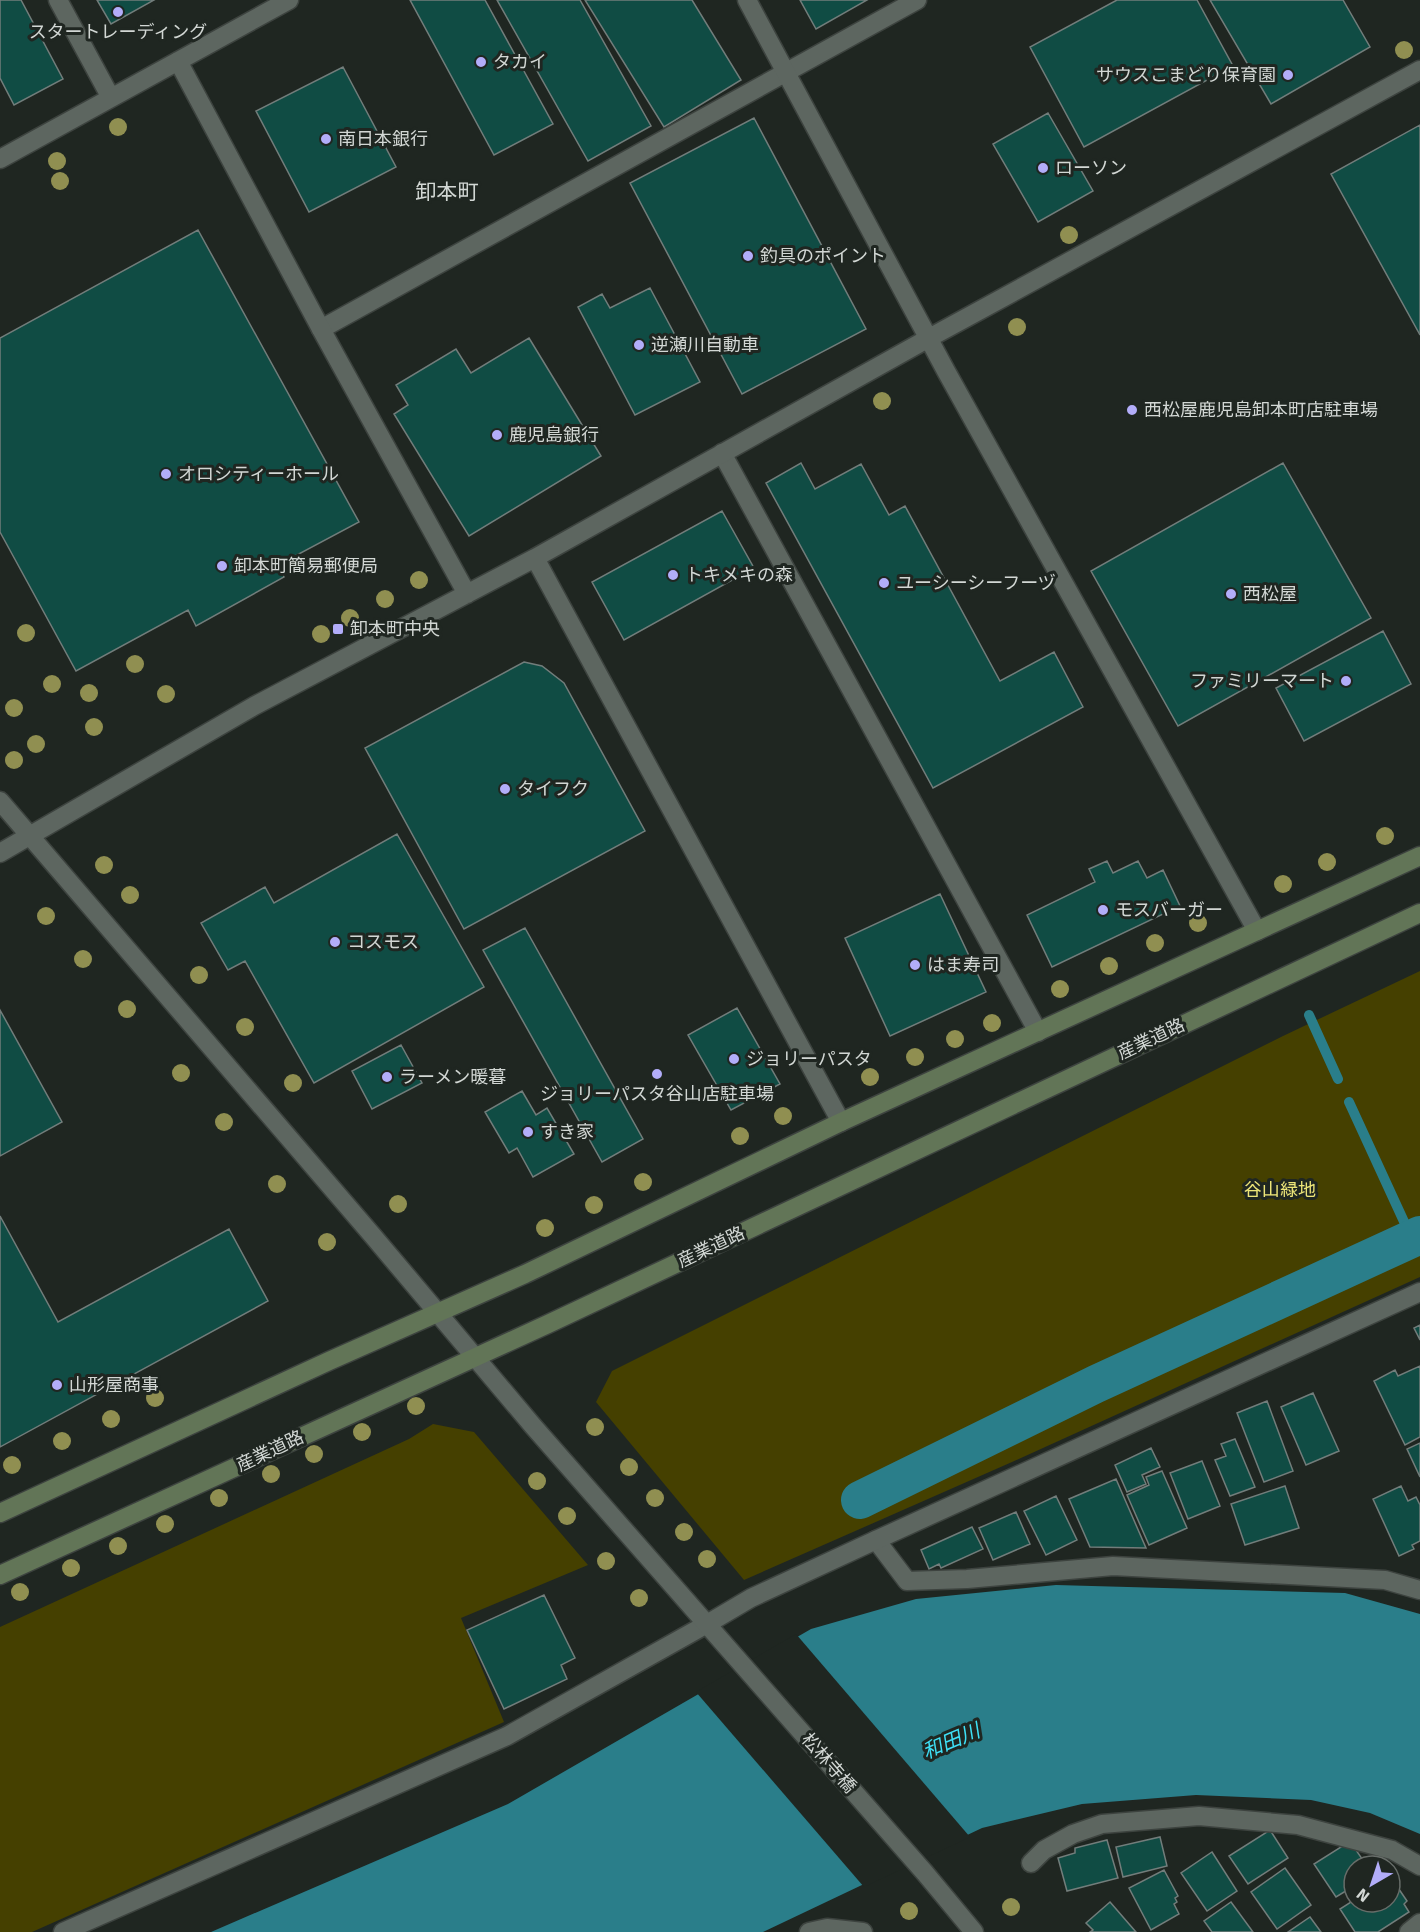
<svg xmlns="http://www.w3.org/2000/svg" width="1420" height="1932" viewBox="0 0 1420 1932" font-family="Signika,'Noto Sans JP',sans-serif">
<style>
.green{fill:#454000}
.water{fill:#2a7e8a}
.pier{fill:#1f2621}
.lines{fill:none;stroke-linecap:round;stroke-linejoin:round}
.stream{stroke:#2a7e8a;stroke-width:10}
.canal{stroke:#2a7e8a;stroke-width:38}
.building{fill:#104c44;stroke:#727d7b;stroke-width:1.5}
.minor-casing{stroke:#3d433f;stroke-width:21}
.tertiary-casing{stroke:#3d433f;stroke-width:21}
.secondary-casing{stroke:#3d433f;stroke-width:21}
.minor{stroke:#5d6660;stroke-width:18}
.tertiary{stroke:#5d6660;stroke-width:18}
.secondary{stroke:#627557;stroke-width:18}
.tree{fill:#908f51}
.poi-dot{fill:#b2adf9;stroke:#1f2621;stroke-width:2}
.labels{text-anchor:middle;stroke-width:6;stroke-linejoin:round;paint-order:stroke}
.poi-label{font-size:18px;fill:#d2d7d4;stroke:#1f2621;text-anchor:start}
.street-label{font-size:18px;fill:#d2d7d4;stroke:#1f2621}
.park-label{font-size:18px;fill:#ede578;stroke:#1f2621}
.water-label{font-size:20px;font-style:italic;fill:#3ee0f6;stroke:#1f2621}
.quarter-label{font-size:21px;fill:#d2d7d4;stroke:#1f2621}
</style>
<rect width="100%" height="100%" fill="#1f2621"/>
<path class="green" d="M1420 971V1277L1012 1462 744 1580 596 1402 612 1371 1283 1036Z
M433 1424 474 1432 588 1565 461 1618 504 1722 32 1932H0V1627L409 1439Z"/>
<path class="water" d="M1056 1585 1345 1593 1420 1614V1834L1370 1813 1311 1800 1196 1795 1082 1804 982 1828 763 1932H211L508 1804 811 1629 916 1599Z"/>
<path class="pier" d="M796 1634 970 1837 864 1887 696 1692Z"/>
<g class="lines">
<path class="stream" d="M1309 1015 1338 1079
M1349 1102 1412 1239"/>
<path class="canal" d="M860 1500 1096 1384 1420 1235"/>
</g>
<path class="building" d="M0 0H21L63 79 14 105 0 78Z
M97 0H154L111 24Z
M410 0H485L553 124 494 155Z
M497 0H580L651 126 588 161Z
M585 0H692L741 80 664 127Z
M800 0H867L816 29Z
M1117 0H1197L1233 66 1084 147 1030 47Z
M1210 0H1343L1370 47 1271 104Z
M343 67 396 167 309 212 256 111Z
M1048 113 1093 191 1038 222 993 144Z
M754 118 866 329 742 394 630 183Z
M1420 125V335L1331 174Z
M198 230 359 522 278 565 284 577 196 626 188 610 76 671 0 532V338Z
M650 288 700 382 635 415 578 307 602 294 610 308Z
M529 338 601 456 469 536 394 414 408 405 396 385 456 349 471 373Z
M801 463 815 489 861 464 889 515 905 506 1000 681 1054 652 1083 707 933 788 766 483Z
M1283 463 1371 618 1178 726 1091 571Z
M722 511 754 568 624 640 592 582Z
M1383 631 1411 684 1304 741 1276 688Z
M524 662 542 666 564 683 645 831 464 929 365 748Z
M397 834 484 987 314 1083 245 961 228 970 201 923 265 887 274 903Z
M1107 861 1113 873 1138 861 1147 878 1163 870 1180 906 1052 967 1027 915 1095 882 1089 869Z
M940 894 986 992 890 1036 845 938Z
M525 928 643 1139 602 1162 483 950Z
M737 1008 780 1084 731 1110 688 1035Z
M0 1010 62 1122 0 1156Z
M401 1045 422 1083 372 1109 352 1071Z
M522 1091 536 1115 547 1108 574 1154 533 1177 517 1148 509 1153 485 1112Z
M0 1216 58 1322 229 1229 268 1301 0 1447Z
M1420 1325V1340L1414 1328Z
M1420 1366V1437L1405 1445 1374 1381 1395 1370 1398 1376Z
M1313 1393 1339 1451 1306 1465 1281 1407Z
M1267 1401 1293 1471 1264 1482 1237 1413Z
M1235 1439 1255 1487 1230 1496 1215 1460 1226 1456 1221 1444Z
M1420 1443V1477L1407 1449Z
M1151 1448 1160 1467 1142 1475 1146 1484 1127 1492 1115 1465Z
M1202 1461 1220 1506 1188 1519 1170 1473Z
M1162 1471 1187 1528 1149 1545 1127 1495 1149 1485 1146 1477Z
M1116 1479 1146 1548 1090 1547 1069 1499Z
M1285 1486 1299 1528 1245 1545 1231 1504Z
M1401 1486 1408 1501 1416 1497 1420 1505V1541L1412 1545 1414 1549 1399 1556 1373 1499Z
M1056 1496 1077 1540 1046 1555 1024 1511Z
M1016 1512 1030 1544 993 1560 979 1528Z
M972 1527 983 1549 941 1568 939 1564 929 1569 921 1550Z
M544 1595 575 1658 561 1665 567 1679 504 1709 467 1630Z
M1270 1830 1288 1858 1248 1884 1229 1856Z
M1160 1837 1167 1866 1123 1877 1116 1847Z
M1107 1840 1118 1878 1067 1891 1058 1858 1075 1853V1848Z
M1344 1845 1356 1850 1367 1866H1354V1886L1336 1897 1314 1864Z
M1212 1852 1237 1891 1207 1911 1181 1873Z
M1285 1868 1311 1905 1277 1929 1251 1892Z
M1164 1870 1178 1896 1175 1898 1177 1902 1174 1904 1179 1914 1151 1930 1129 1888Z
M1390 1876 1407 1901 1404 1904 1409 1912 1378 1932H1355L1340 1909 1354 1900V1902H1390Z
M1110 1902 1136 1932H1090L1093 1930 1086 1923Z
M1231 1902 1253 1932H1212L1204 1921Z
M1310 1917 1321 1932H1288Z"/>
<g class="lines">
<g class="minor-casing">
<path id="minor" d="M321 329 917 0
M722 453 1038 1032
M876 1540 907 1581 967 1579 1113 1566 1385 1580 1420 1590
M1031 1863 1044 1850 1073 1834 1102 1824 1199 1816 1298 1825 1392 1850 1420 1866
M63 1932 507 1736 707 1624
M1409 1932 1420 1923"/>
</g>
<g class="tertiary-casing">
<path id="tertiary" d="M58 0 111 98
M747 0 946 371 1257 931
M178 61 321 329 467 594
M0 159 289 0
M535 558 841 1122
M0 801 373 1236 533 1426 925 1873 974 1932
M0 853 254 706 535 558 929 338 1420 70
M707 1624 751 1598 876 1540 1420 1292
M809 1932 827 1928 863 1932"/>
</g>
<g class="secondary-casing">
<path id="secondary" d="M0 1513 329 1361 525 1274 841 1122 1420 856
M0 1575 548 1324 1420 913"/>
</g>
<use href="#minor" class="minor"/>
<use href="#tertiary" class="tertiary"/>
<use href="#secondary" class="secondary"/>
</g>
<g class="tree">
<circle cx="1404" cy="50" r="9"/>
<circle cx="118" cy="127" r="9"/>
<circle cx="57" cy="161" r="9"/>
<circle cx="60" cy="181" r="9"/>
<circle cx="1069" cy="235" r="9"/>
<circle cx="1017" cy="327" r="9"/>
<circle cx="882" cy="401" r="9"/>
<circle cx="419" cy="580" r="9"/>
<circle cx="385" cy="599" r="9"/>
<circle cx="350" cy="618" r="9"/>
<circle cx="26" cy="633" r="9"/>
<circle cx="321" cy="634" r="9"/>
<circle cx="135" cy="664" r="9"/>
<circle cx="52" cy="684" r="9"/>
<circle cx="89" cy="693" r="9"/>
<circle cx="166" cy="694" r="9"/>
<circle cx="14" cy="708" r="9"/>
<circle cx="94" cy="727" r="9"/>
<circle cx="36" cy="744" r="9"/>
<circle cx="14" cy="760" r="9"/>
<circle cx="1385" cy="836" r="9"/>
<circle cx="1327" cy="862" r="9"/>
<circle cx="104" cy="865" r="9"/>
<circle cx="1283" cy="884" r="9"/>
<circle cx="130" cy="895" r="9"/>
<circle cx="46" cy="916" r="9"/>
<circle cx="1198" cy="923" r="9"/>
<circle cx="1155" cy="943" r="9"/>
<circle cx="83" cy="959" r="9"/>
<circle cx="1109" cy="966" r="9"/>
<circle cx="199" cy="975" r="9"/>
<circle cx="1060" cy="989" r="9"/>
<circle cx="127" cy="1009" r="9"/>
<circle cx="992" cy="1023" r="9"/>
<circle cx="245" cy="1027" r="9"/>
<circle cx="955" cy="1039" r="9"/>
<circle cx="915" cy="1057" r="9"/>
<circle cx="181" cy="1073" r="9"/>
<circle cx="870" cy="1077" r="9"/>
<circle cx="293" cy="1083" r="9"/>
<circle cx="783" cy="1116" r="9"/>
<circle cx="224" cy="1122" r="9"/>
<circle cx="740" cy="1136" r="9"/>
<circle cx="643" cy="1182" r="9"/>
<circle cx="277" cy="1184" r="9"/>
<circle cx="398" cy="1204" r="9"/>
<circle cx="594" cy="1205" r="9"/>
<circle cx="545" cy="1228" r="9"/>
<circle cx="327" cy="1242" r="9"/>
<circle cx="155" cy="1398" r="9"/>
<circle cx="416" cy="1406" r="9"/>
<circle cx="111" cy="1419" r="9"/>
<circle cx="595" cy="1427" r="9"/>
<circle cx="362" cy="1432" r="9"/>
<circle cx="62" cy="1441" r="9"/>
<circle cx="314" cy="1454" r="9"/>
<circle cx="12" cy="1465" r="9"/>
<circle cx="629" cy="1467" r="9"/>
<circle cx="271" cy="1474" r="9"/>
<circle cx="537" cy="1481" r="9"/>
<circle cx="219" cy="1498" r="9"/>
<circle cx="655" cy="1498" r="9"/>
<circle cx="567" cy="1516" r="9"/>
<circle cx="165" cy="1524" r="9"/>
<circle cx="684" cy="1532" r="9"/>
<circle cx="118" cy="1546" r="9"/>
<circle cx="707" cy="1559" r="9"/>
<circle cx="606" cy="1561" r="9"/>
<circle cx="71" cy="1568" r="9"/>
<circle cx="20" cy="1592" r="9"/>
<circle cx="639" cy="1598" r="9"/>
<circle cx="1011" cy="1907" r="9"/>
<circle cx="909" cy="1911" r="9"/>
</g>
<g class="poi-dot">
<circle cx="118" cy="12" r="6"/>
<circle cx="481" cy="62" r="6"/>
<circle cx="1288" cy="75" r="6"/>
<circle cx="326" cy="139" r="6"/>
<circle cx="1043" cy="168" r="6"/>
<circle cx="748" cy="256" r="6"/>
<circle cx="639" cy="345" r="6"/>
<circle cx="1132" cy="410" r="6"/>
<circle cx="497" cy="435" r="6"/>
<circle cx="166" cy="474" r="6"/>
<circle cx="222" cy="566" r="6"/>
<circle cx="673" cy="575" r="6"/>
<circle cx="884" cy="583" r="6"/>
<circle cx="1231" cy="594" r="6"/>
<rect x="332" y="623" width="12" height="12" rx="3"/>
<circle cx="1346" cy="681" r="6"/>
<circle cx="505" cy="789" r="6"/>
<circle cx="1103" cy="910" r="6"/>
<circle cx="335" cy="942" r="6"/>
<circle cx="915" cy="965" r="6"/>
<circle cx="734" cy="1059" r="6"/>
<circle cx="657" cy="1074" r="6"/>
<circle cx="387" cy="1077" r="6"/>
<circle cx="528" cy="1132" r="6"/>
<circle cx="57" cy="1385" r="6"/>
</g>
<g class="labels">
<g class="poi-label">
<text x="118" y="38" text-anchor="middle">スタートレーディング</text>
<text x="493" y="68">タカイ</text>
<text x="1276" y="81" text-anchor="end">サウスこまどり保育園</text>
<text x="338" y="145">南日本銀行</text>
<text x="1055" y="174">ローソン</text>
<text x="760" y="262">釣具のポイント</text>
<text x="651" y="351">逆瀬川自動車</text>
<text x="1144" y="416">西松屋鹿児島卸本町店駐車場</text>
<text x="509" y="441">鹿児島銀行</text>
<text x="178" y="480">オロシティーホール</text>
<text x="234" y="572">卸本町簡易郵便局</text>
<text x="685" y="581">トキメキの森</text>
<text x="896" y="589">ユーシーシーフーヅ</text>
<text x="1243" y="600">西松屋</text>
<text x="350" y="635">卸本町中央</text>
<text x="1334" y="687" text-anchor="end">ファミリーマート</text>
<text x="517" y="795">タイフク</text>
<text x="1115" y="916">モスバーガー</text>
<text x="347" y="948">コスモス</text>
<text x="927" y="971">はま寿司</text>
<text x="746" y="1065">ジョリーパスタ</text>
<text x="399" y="1083">ラーメン暖暮</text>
<text x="657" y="1100" text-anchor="middle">ジョリーパスタ谷山店駐車場</text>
<text x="540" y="1138">すき家</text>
<text x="69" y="1391">山形屋商事</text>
</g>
<g class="street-label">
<text transform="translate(1151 1039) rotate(-25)" y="6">産業道路</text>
<text transform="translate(711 1247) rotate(-25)" y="6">産業道路</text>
<text transform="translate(270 1451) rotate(-25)" y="6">産業道路</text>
<text transform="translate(829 1763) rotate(49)" y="6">松林寺橋</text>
</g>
<g class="park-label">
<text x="1280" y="1196">谷山緑地</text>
</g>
<g class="water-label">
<text transform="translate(951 1741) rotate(-23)" y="7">和田川</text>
</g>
<g class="quarter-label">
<text x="447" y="199">卸本町</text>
</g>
</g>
<g transform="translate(1372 1884) rotate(219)"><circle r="28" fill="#1f2621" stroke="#676d69" stroke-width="1.5"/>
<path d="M0-4.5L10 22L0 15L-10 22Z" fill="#b2adf9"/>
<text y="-9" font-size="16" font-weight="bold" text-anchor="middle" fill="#d2d7d4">N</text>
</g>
</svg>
